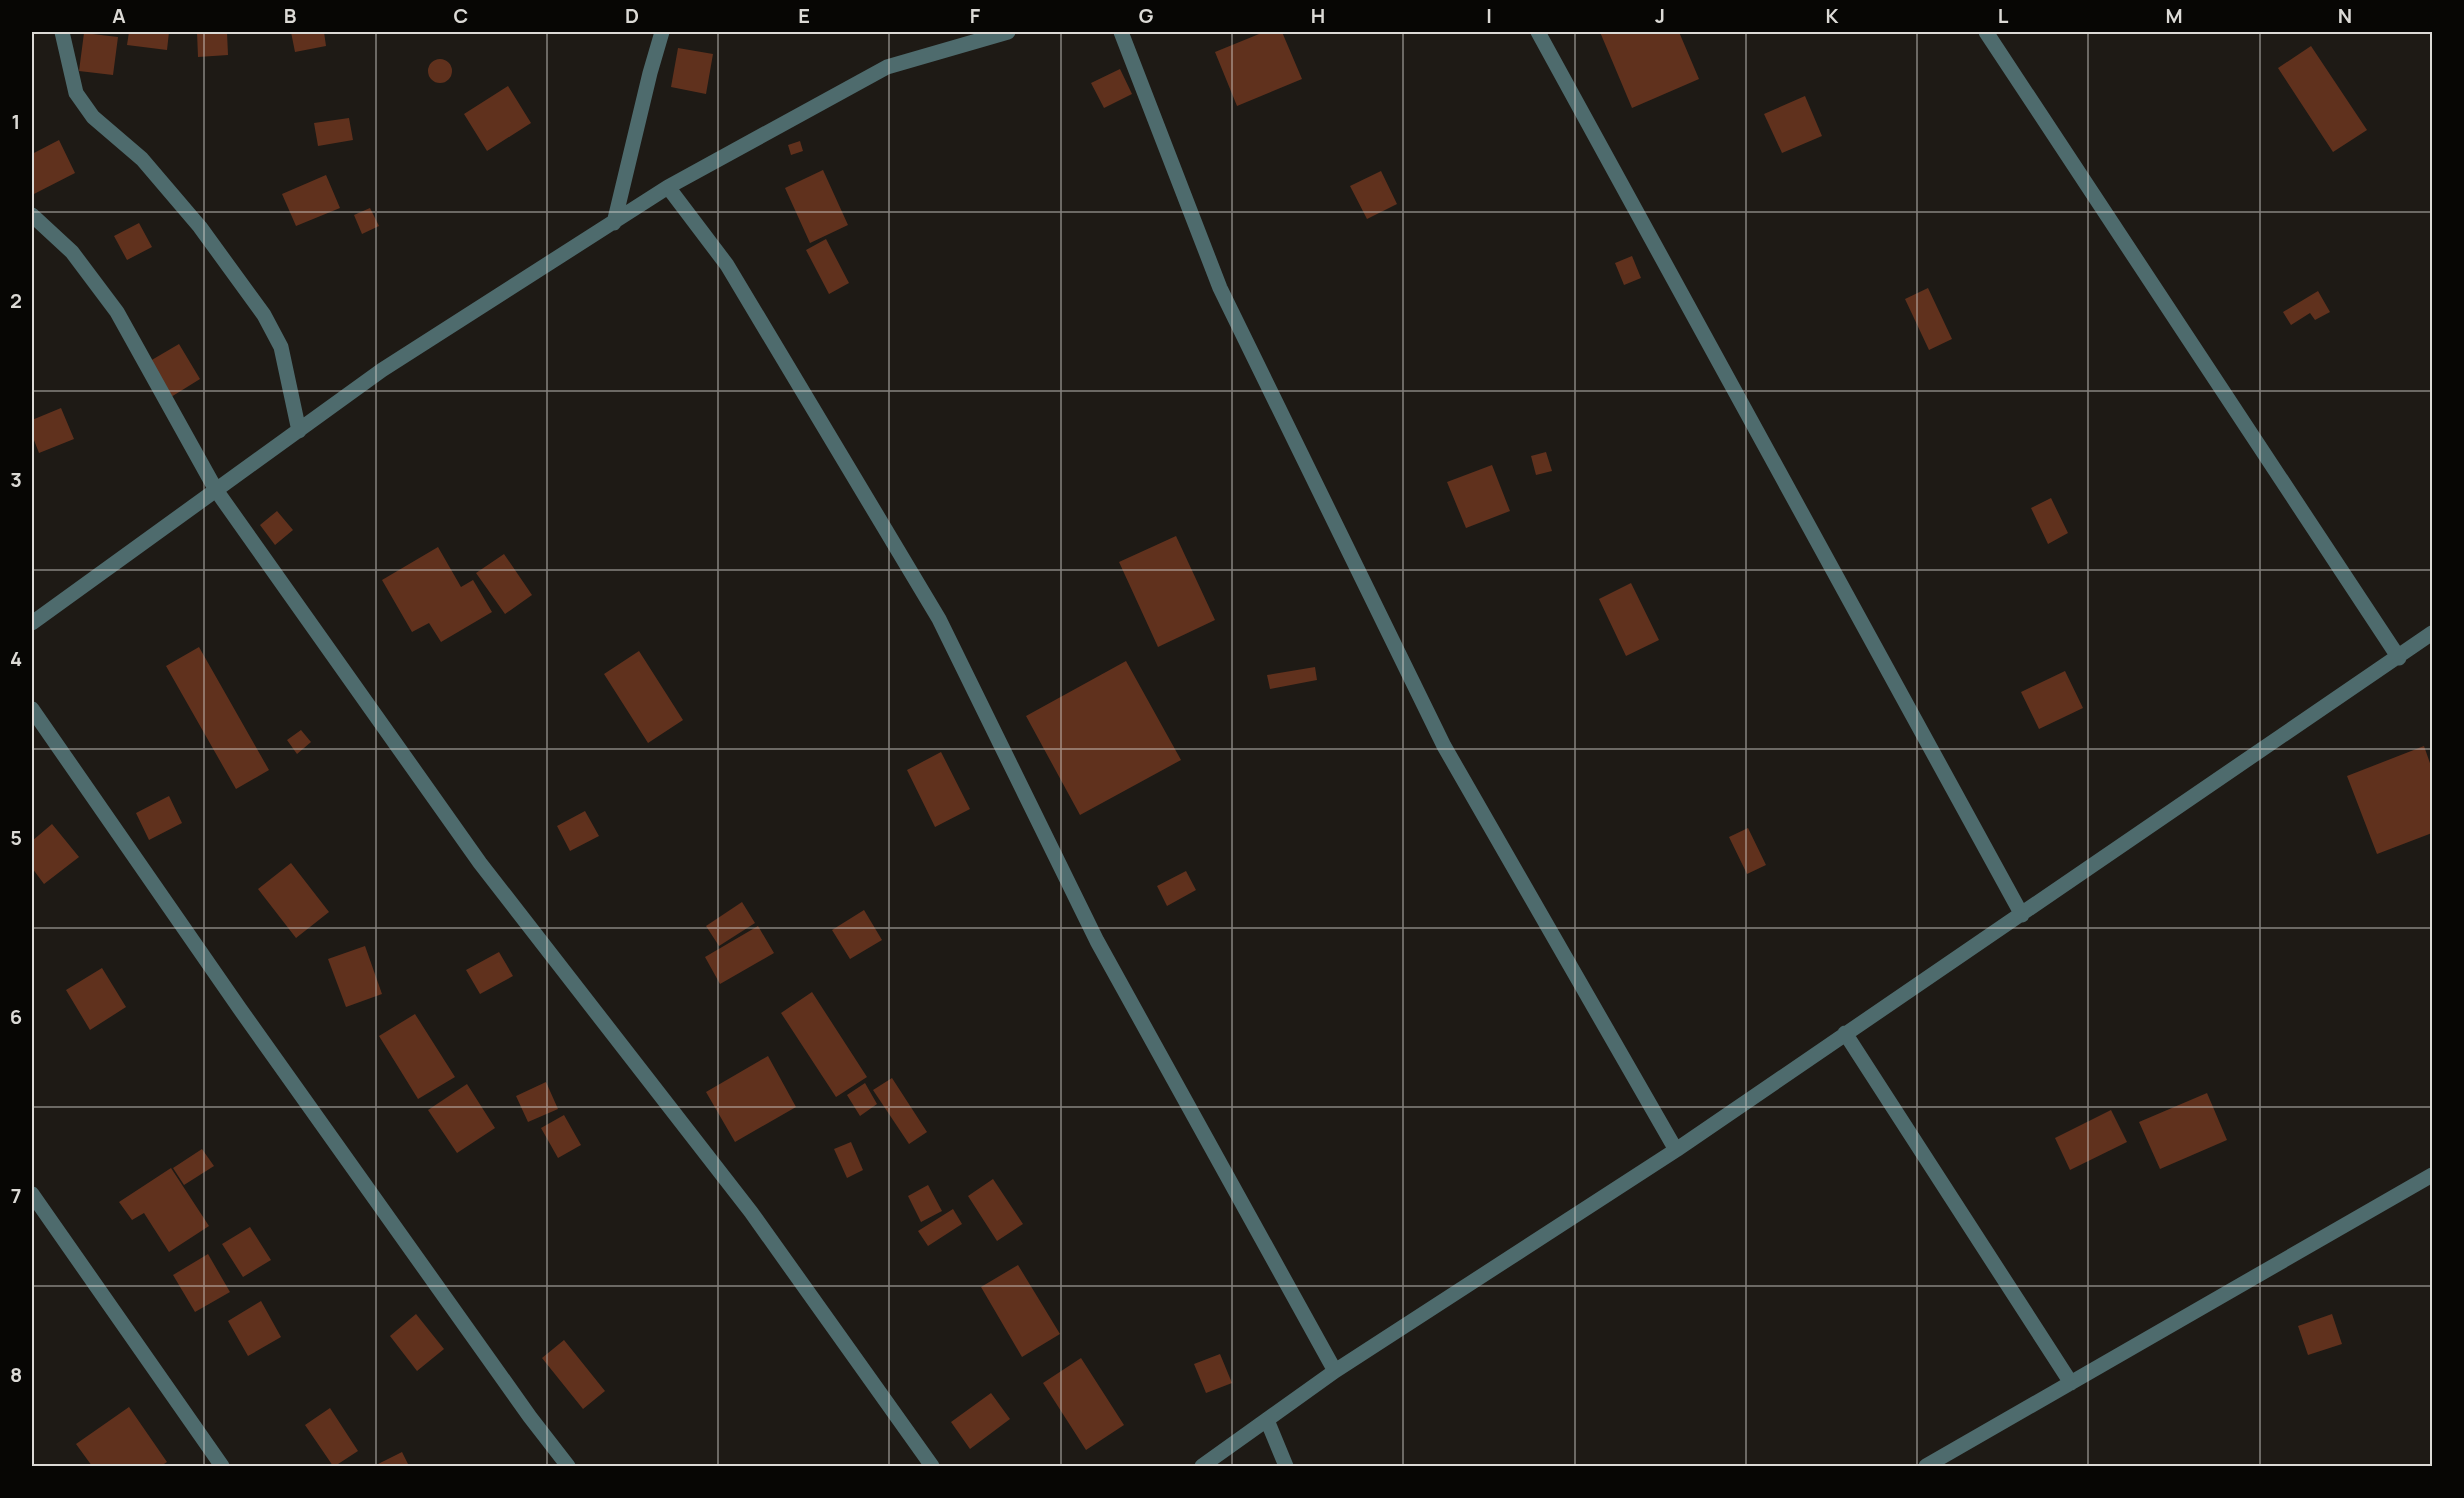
<svg xmlns="http://www.w3.org/2000/svg" width="2464" height="1498" viewBox="0 0 2464 1498" font-family="Manrope,sans-serif">
<style>
.building{fill:#60311d}
.lines{fill:none;stroke-linecap:round;stroke-linejoin:round}
.minor{stroke:#4e6b6d;stroke-width:15}
.grid{fill:none;stroke:#dcdad6;stroke-width:1.5;stroke-opacity:0.55}
.neatline{fill:none;stroke:#dcdad6;stroke-width:2}
.grid-label{font-size:20px;text-anchor:middle;font-weight:bold;fill:#dcdad6}
</style>
<rect width="100%" height="100%" fill="#1e1a15"/>
<path class="building" d="M129 32H169L167 50 127 45Z
M197 32H227L228 55 198 57Z
M291 32H324L326 46 295 52Z
M1264 32H1282L1302 79 1237 106 1215 52Z
M1600 32H1679L1699 79 1632 108Z
M84 33 118 37 113 75 79 71Z
M2311 46 2367 130 2333 152 2278 68Z
M678 48 713 54 706 94 671 87Z
M428 71a12 12 0 1 1 24 0a12 12 0 1 1-24 0Z
M1120 69 1132 94 1104 108 1091 83Z
M508 86 531 123 487 151 464 114Z
M1805 96 1822 136 1782 153 1764 114Z
M349 118 353 140 318 146 314 123Z
M59 140 75 173 32 195V154Z
M800 141 803 151 791 155 788 145Z
M823 170 848 225 810 243 785 188Z
M1381 171 1397 204 1367 219 1350 186Z
M326 175 340 208 296 226 282 194Z
M370 208 379 226 362 234 354 215Z
M139 223 152 247 127 260 114 236Z
M826 239 849 283 829 294 806 250Z
M1632 256 1641 278 1624 285 1615 263Z
M1928 288 1952 339 1929 350 1905 299Z
M2318 291 2330 312 2315 320 2310 313 2291 325 2283 312Z
M179 344 200 379 171 397 150 361Z
M61 408 74 439 39 453 32 435V420Z
M1546 452 1552 471 1536 475 1531 456Z
M1492 465 1510 511 1466 528 1447 482Z
M2051 498 2068 533 2048 544 2031 508Z
M277 511 293 530 275 545 260 525Z
M1176 536 1215 620 1158 647 1119 562Z
M438 547 461 587 473 580 492 612 441 642 429 623 412 632 382 580Z
M504 554 532 595 505 614 476 573Z
M1631 583 1659 640 1626 656 1599 599Z
M199 647 269 770 236 789 166 666Z
M639 651 683 720 648 743 604 674Z
M1126 661 1181 760 1080 815 1026 716Z
M1315 667 1317 680 1270 689 1267 675Z
M2065 671 2083 708 2039 729 2021 692Z
M301 730 311 742 297 754 287 740Z
M2424 746 2432 769V833L2377 854 2347 776Z
M941 752 970 809 935 827 907 770Z
M169 796 182 823 149 840 136 813Z
M585 811 599 836 570 851 557 826Z
M52 824 79 857 44 884 32 868V841Z
M1748 828 1766 865 1747 874 1729 837Z
M291 863 329 912 296 938 258 889Z
M1186 871 1196 890 1167 906 1157 886Z
M742 902 755 923 719 946 706 926Z
M864 910 882 940 850 959 832 930Z
M758 926 774 953 720 984 705 957Z
M365 946 382 994 346 1007 328 959Z
M499 952 513 976 480 994 466 970Z
M102 968 126 1007 90 1030 66 990Z
M812 992 867 1077 836 1097 781 1013Z
M415 1014 455 1077 418 1099 379 1036Z
M768 1056 796 1107 735 1142 706 1092Z
M892 1078 927 1132 909 1144 873 1090Z
M546 1082 558 1109 528 1122 516 1096Z
M865 1083 877 1104 860 1116 847 1095Z
M467 1084 495 1128 457 1153 428 1110Z
M2207 1093 2227 1140 2160 1169 2139 1122Z
M2111 1110 2127 1142 2070 1170 2055 1138Z
M564 1115 581 1145 558 1158 541 1128Z
M851 1142 863 1170 847 1178 834 1149Z
M202 1149 214 1166 184 1185 173 1168Z
M171 1168 209 1226 169 1252 144 1213 132 1220 119 1202Z
M993 1179 1023 1224 997 1241 968 1196Z
M928 1185 942 1211 921 1222 908 1196Z
M953 1209 962 1224 928 1246 918 1231Z
M250 1227 271 1260 243 1277 222 1244Z
M208 1254 230 1292 195 1312 173 1275Z
M1018 1265 1060 1334 1022 1357 981 1287Z
M261 1301 281 1337 248 1356 228 1321Z
M416 1314 444 1349 417 1371 390 1336Z
M2332 1314 2342 1344 2308 1355 2298 1326Z
M564 1340 605 1391 583 1409 542 1358Z
M1220 1354 1232 1383 1206 1393 1194 1364Z
M1081 1358 1124 1425 1086 1450 1043 1383Z
M991 1393 1010 1419 970 1449 951 1422Z
M129 1407 167 1462 161 1466H92L76 1444Z
M330 1408 358 1451 335 1466H333L305 1425Z
M402 1452 409 1466H379L378 1464Z"/>
<g class="lines">
<path class="minor" d="M62 32 76 93 93 117 142 159 200 227 264 315 281 347 299 431
M1121 32 1220 288 1444 746 1676 1150
M1538 32 2022 915
M1986 32 2399 658
M668 187 887 67 1008 32
M32 215 72 252 117 312 216 490 480 863 751 1212 932 1466
M614 223 650 73 662 32
M32 623 382 370 668 187 727 265 939 619 1097 941 1335 1371
M32 709 240 1009 530 1417 568 1466
M1845 1033 2071 1383
M32 1194 222 1466
M1267 1420 1286 1466
M1202 1466 1335 1371 1676 1150 2432 633
M1926 1466 2432 1175"/>
</g>
<path class="grid" d="M204 32V1466M376 32V1466M547 32V1466M718 32V1466M889 32V1466M1061 32V1466M1232 32V1466M1403 32V1466M1575 32V1466M1746 32V1466M1917 32V1466M2088 32V1466M2260 32V1466M32 212H2432M32 391H2432M32 570H2432M32 749H2432M32 928H2432M32 1107H2432M32 1286H2432"/>
<rect width="2464" height="1498" fill="none" stroke="#070604" stroke-width="66"/>
<rect x="33" y="33" width="2398" height="1432" class="neatline"/>
<g class="grid-label">
<text x="119" y="23">A</text>
<text x="290" y="23">B</text>
<text x="461" y="23">C</text>
<text x="632" y="23">D</text>
<text x="804" y="23">E</text>
<text x="975" y="23">F</text>
<text x="1146" y="23">G</text>
<text x="1318" y="23">H</text>
<text x="1489" y="23">I</text>
<text x="1660" y="23">J</text>
<text x="1832" y="23">K</text>
<text x="2003" y="23">L</text>
<text x="2174" y="23">M</text>
<text x="2345" y="23">N</text>
<text x="16" y="129">1</text>
<text x="16" y="308">2</text>
<text x="16" y="487">3</text>
<text x="16" y="666">4</text>
<text x="16" y="845">5</text>
<text x="16" y="1024">6</text>
<text x="16" y="1203">7</text>
<text x="16" y="1382">8</text>
</g>
</svg>
